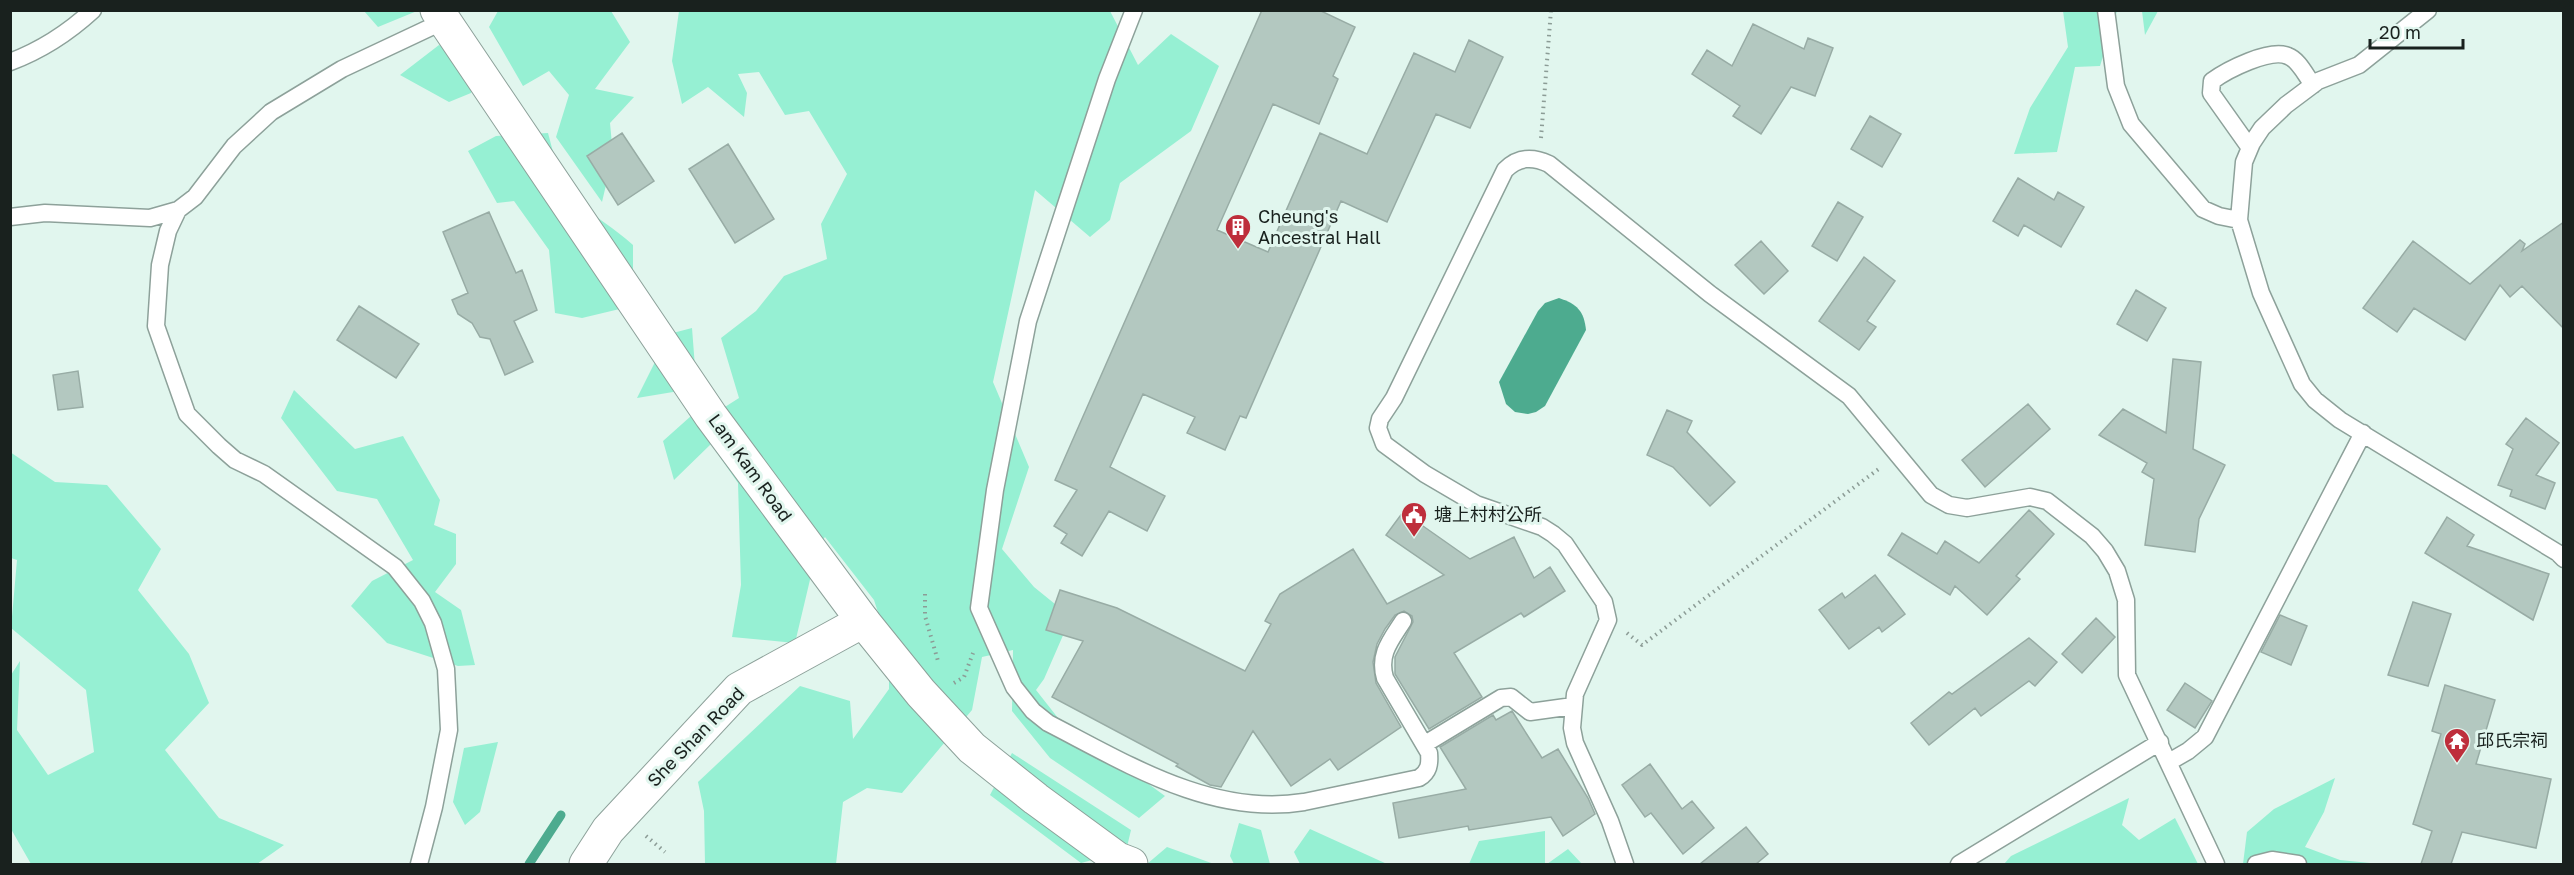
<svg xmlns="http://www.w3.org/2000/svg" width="2574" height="875" viewBox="0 0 2574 875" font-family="'Golos Text','Noto Sans TC',sans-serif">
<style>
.green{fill:#96f0d3}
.water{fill:#4dab8f}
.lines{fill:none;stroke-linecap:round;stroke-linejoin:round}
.stream{stroke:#4dab8f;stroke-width:9}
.building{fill:#b3c8c0;stroke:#98aca5;stroke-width:1.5}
.lane-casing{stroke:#8da19a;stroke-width:19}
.street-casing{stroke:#8da19a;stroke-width:35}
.secondary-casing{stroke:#8da19a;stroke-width:35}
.path{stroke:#8c9c96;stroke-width:4;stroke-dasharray:1.5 4.5;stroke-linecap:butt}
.lane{stroke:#fff;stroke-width:16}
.street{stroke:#fff;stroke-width:33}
.secondary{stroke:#fff;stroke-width:33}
.labels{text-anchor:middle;stroke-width:6;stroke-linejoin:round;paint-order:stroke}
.poi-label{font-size:18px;fill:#19211e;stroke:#e1f6ee;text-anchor:start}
.street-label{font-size:18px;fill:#19211e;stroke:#e1f6ee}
</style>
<rect width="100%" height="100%" fill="#e1f6ee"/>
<path class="green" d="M364 11H417L378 27Z
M498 11H611L630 42 595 89 634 97 610 123 613 155 602 202 556 137 569 95 549 71 523 86 489 27Z
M679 11H1110L1138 65 1171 34 1219 66 1191 131 1120 183 1110 220 1090 237 1035 190 993 382 1029 467 1002 549 1034 587 1071 617 1044 679 1036 690 1058 718 1165 796 1139 818 1050 758 1012 711 1013 650 982 657 972 710 902 793 867 788 843 802 836 864H705L704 811 698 782 800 686 850 701 853 739 889 689V646L874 600 825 537 818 546 795 643 732 637 741 585 738 483 711 444 674 480 663 441 691 416 679 391 637 398 669 334 692 328 696 380 717 412 739 398 721 338 756 311 784 276 827 259 821 224 847 174 809 111 785 115 759 72 738 74 747 93 744 117 708 87 682 104 672 61Z
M2063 11H2117L2100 66 2075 67 2057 152 2014 154 2030 108 2068 47Z
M2142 11H2158L2145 35Z
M439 45 480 61 471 93 449 102 400 75Z
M548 133C554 155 560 184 577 201 594 217 616 229 633 245V284L628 307 582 318 555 313 549 250 514 201 497 203 468 151 496 136Z
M294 390 355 449 403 436 440 500 434 525 456 534V564L435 592 461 610 475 665 458 666 387 643 351 606 372 581 413 560 377 499 337 491 281 418Z
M10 452 55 482 107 485 161 549 138 590 189 654 209 703 165 750 219 818 284 845 257 864H31L11 829V675L20 661 17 730 48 775 94 752 86 690 11 628 17 560 11 558Z
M498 742 480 812 465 825 453 802 464 748Z
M1012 753 1131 830 1126 851 1081 863 990 795Z
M2335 778 2324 812 2305 847 2340 860 2380 864H2243L2247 832 2274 809Z
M2129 798 2122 825 2139 840 2175 818 2198 864H2004L2011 856Z
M1239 823 1261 830 1270 864H1234L1230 856Z
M1310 829 1387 864H1300L1294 852Z
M1545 831V864H1469L1479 841Z
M1167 847 1214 864H1147Z
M1568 849 1582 864H1547Z"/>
<path class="water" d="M1559 298C1577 304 1584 311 1586 330L1545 406 1536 412 1528 414 1515 412 1506 404 1499 382 1538 311 1545 303Z"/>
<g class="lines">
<path class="stream" d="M529 864 561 815"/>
</g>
<path class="building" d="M1262 10H1319L1355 27 1333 76 1338 79 1319 124 1273 104 1217 230 1268 252 1320 133 1367 154 1414 53 1455 72 1469 40 1503 57 1470 128 1436 114 1387 222 1341 201 1246 418 1240 416 1225 450 1187 433 1195 417 1143 394 1110 467 1165 496 1147 531 1109 511 1082 556 1061 543 1067 534 1054 526 1077 490 1055 480Z
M1753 24 1804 49 1808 38 1833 48 1815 96 1791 87 1761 134 1733 116 1740 106 1692 74 1707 50 1732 66Z
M1870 116 1901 134 1882 167 1851 149Z
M622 133 654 181 618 205 587 156Z
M728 144 774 219 735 243 689 169Z
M2018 178 2054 200 2058 192 2084 207 2061 247 2024 225 2018 236 1993 221Z
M1838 202 1863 217 1837 261 1812 246Z
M489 212 516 273 522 270 537 310 514 321 533 362 505 375 490 339 480 337 472 323 458 314 452 300 468 293 443 232Z
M2564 222V329L2522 286 2510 297 2500 285 2465 340 2414 308 2397 332 2363 308 2413 241 2470 284 2520 240 2525 244 2522 251Z
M1761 241 1788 271 1764 294 1735 265Z
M1864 257 1895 281 1867 321 1876 327 1859 350 1819 321Z
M2136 290 2166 308 2147 341 2117 324Z
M359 306 419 344 396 378 337 340Z
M2173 359 2201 362 2193 449 2225 465 2199 519 2195 552 2145 545 2154 479 2142 472 2147 463 2099 435 2123 409 2166 433Z
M78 371 83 407 58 410 53 375Z
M2028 404 2050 429 1985 487 1962 460Z
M1667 410 1692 421 1687 432 1735 482 1710 506 1673 467 1647 455Z
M2526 418 2559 443 2536 475 2555 483 2545 509 2510 496 2512 490 2498 485 2513 449 2506 444Z
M2029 510 2054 534 2016 576 2020 579 1987 615 1955 586 1950 595 1888 555 1902 533 1937 554 1945 541 1979 563Z
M1403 512 1470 559 1514 537 1534 578 1550 567 1565 591 1524 617 1521 613 1454 653 1482 697 1429 729 1395 674V657L1413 622 1412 616 1404 611 1395 615 1385 629 1377 644 1373 662 1376 683 1401 727 1338 770 1330 759 1291 786 1253 731 1221 787 1210 785 1176 766 1178 764 1052 697 1083 641 1046 630 1060 590 1117 608 1245 671 1271 624 1265 621 1280 594 1353 549 1387 604 1444 575 1386 535Z
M2447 517 2474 535 2467 546 2549 574 2533 620 2425 553Z
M1875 575 1905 614 1882 632 1879 627 1849 649 1819 610 1842 593 1845 598Z
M2413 602 2451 614 2428 686 2388 675Z
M2280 615 2307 626 2291 665 2261 652Z
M2096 618 2115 637 2082 673 2062 654Z
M2029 638 2057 662 2035 686 2029 681 1981 716 1975 708 1929 745 1911 723 1949 692 1952 694Z
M2185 683 2212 701 2195 728 2167 710Z
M2445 685 2495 700 2476 764 2551 779 2536 848 2462 832 2451 864H2421L2432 831 2413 824 2441 734 2432 731Z
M1512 711 1542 758 1558 749 1588 798 1595 814 1563 836 1551 817 1469 830 1468 826 1399 838 1393 803 1466 789 1440 747 1493 715 1496 720Z
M1650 764 1682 809 1692 801 1714 828 1683 854 1651 813 1645 817 1622 785Z
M1746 827 1768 854 1756 864H1700Z"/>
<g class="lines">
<g class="lane-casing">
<path id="lane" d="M1134 10 1107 79 1028 321 995 490 979 608 1014 687 1033 711 1048 723C1126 763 1211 817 1304 802L1419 778C1429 772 1430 764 1429 753L1385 678C1378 654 1391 640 1403 621
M2106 10 2116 86 2131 124 2203 209 2219 216 2239 220
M2428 10 2359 65 2318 81 2286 105 2262 128 2252 143 2244 162 2239 220 2261 293 2302 384 2315 400 2340 420 2558 553 2564 559
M10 62C42 50 68 33 93 10
M2250 148 2211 93 2212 81C2227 70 2270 48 2288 56 2299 60 2306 76 2313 85
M178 210 168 231 160 265 156 326 187 414 219 446 235 460 264 474 395 567 422 601 433 623 446 669 449 730 434 807 419 864
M10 217 45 213 150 218 178 210 195 197 234 146 271 112 342 69 444 21
M1425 744 1501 698 1511 697 1530 712 1573 706
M2169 762 2188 751 2205 737 2363 433
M1625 864 1610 821 1575 743 1572 728 1575 694 1608 620 1604 602 1565 544 1553 534 1542 527 1476 504 1425 474 1384 444 1378 428 1380 419 1394 398 1505 170C1518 157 1532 156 1549 164L1710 294 1849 396 1931 495 1949 505 1967 508 2030 497 2047 501 2092 536 2105 551 2117 571 2126 600 2127 675 2216 864
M1959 864 2160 742
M2256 864 2272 860 2298 864"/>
</g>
<g class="street-casing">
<path id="street" d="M586 864 608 830 739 689 863 621"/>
</g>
<g class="secondary-casing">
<path id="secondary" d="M437 10 711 416 863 621 921 693 972 748 1036 799 1118 859 1131 864"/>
</g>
<path class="path" d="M1541 138 1551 10
M925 594V616L938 661
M1627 633 1642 645 1880 468
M954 683 964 677 973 653
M646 836 665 852"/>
<use href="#lane" class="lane"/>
<use href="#street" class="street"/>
<use href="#secondary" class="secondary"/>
</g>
<defs>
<g id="building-pin" transform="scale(1.35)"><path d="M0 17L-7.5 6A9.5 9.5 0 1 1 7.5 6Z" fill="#be2e3b" stroke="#e1f6ee"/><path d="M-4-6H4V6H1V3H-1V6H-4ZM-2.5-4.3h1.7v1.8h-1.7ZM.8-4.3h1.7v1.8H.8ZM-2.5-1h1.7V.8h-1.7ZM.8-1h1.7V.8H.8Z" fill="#fff"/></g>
<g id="civic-pin" transform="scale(1.35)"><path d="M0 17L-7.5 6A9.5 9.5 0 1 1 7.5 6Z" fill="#be2e3b" stroke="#e1f6ee"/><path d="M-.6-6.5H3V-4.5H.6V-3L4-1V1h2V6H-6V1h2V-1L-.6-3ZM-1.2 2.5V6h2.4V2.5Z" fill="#fff"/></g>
<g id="temple-pin" transform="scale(1.35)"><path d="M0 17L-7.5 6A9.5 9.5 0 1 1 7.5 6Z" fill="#be2e3b" stroke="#e1f6ee"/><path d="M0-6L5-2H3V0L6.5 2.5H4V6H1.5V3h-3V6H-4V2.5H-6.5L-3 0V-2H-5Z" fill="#fff"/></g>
</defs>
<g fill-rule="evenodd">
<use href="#building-pin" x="1238" y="227"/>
<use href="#civic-pin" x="1414" y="515"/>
<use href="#temple-pin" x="2457" y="741"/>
</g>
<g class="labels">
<g class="poi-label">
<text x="1258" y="223">Cheung's<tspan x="1258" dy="21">Ancestral Hall</tspan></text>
<text x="1434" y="521">塘上村村公所</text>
<text x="2476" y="747">邱氏宗祠</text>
</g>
<g class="street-label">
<text transform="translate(750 468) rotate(54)" y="6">Lam Kam Road</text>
<text transform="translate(696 737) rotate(-46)" y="6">She Shan Road</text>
</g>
</g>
<rect width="2574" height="875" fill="none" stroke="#19211e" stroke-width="24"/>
<path d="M2370 39v9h93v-9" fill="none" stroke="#19211e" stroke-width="3"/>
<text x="2379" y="39" font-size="18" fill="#19211e" stroke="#e1f6ee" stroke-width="4.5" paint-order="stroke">20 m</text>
</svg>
